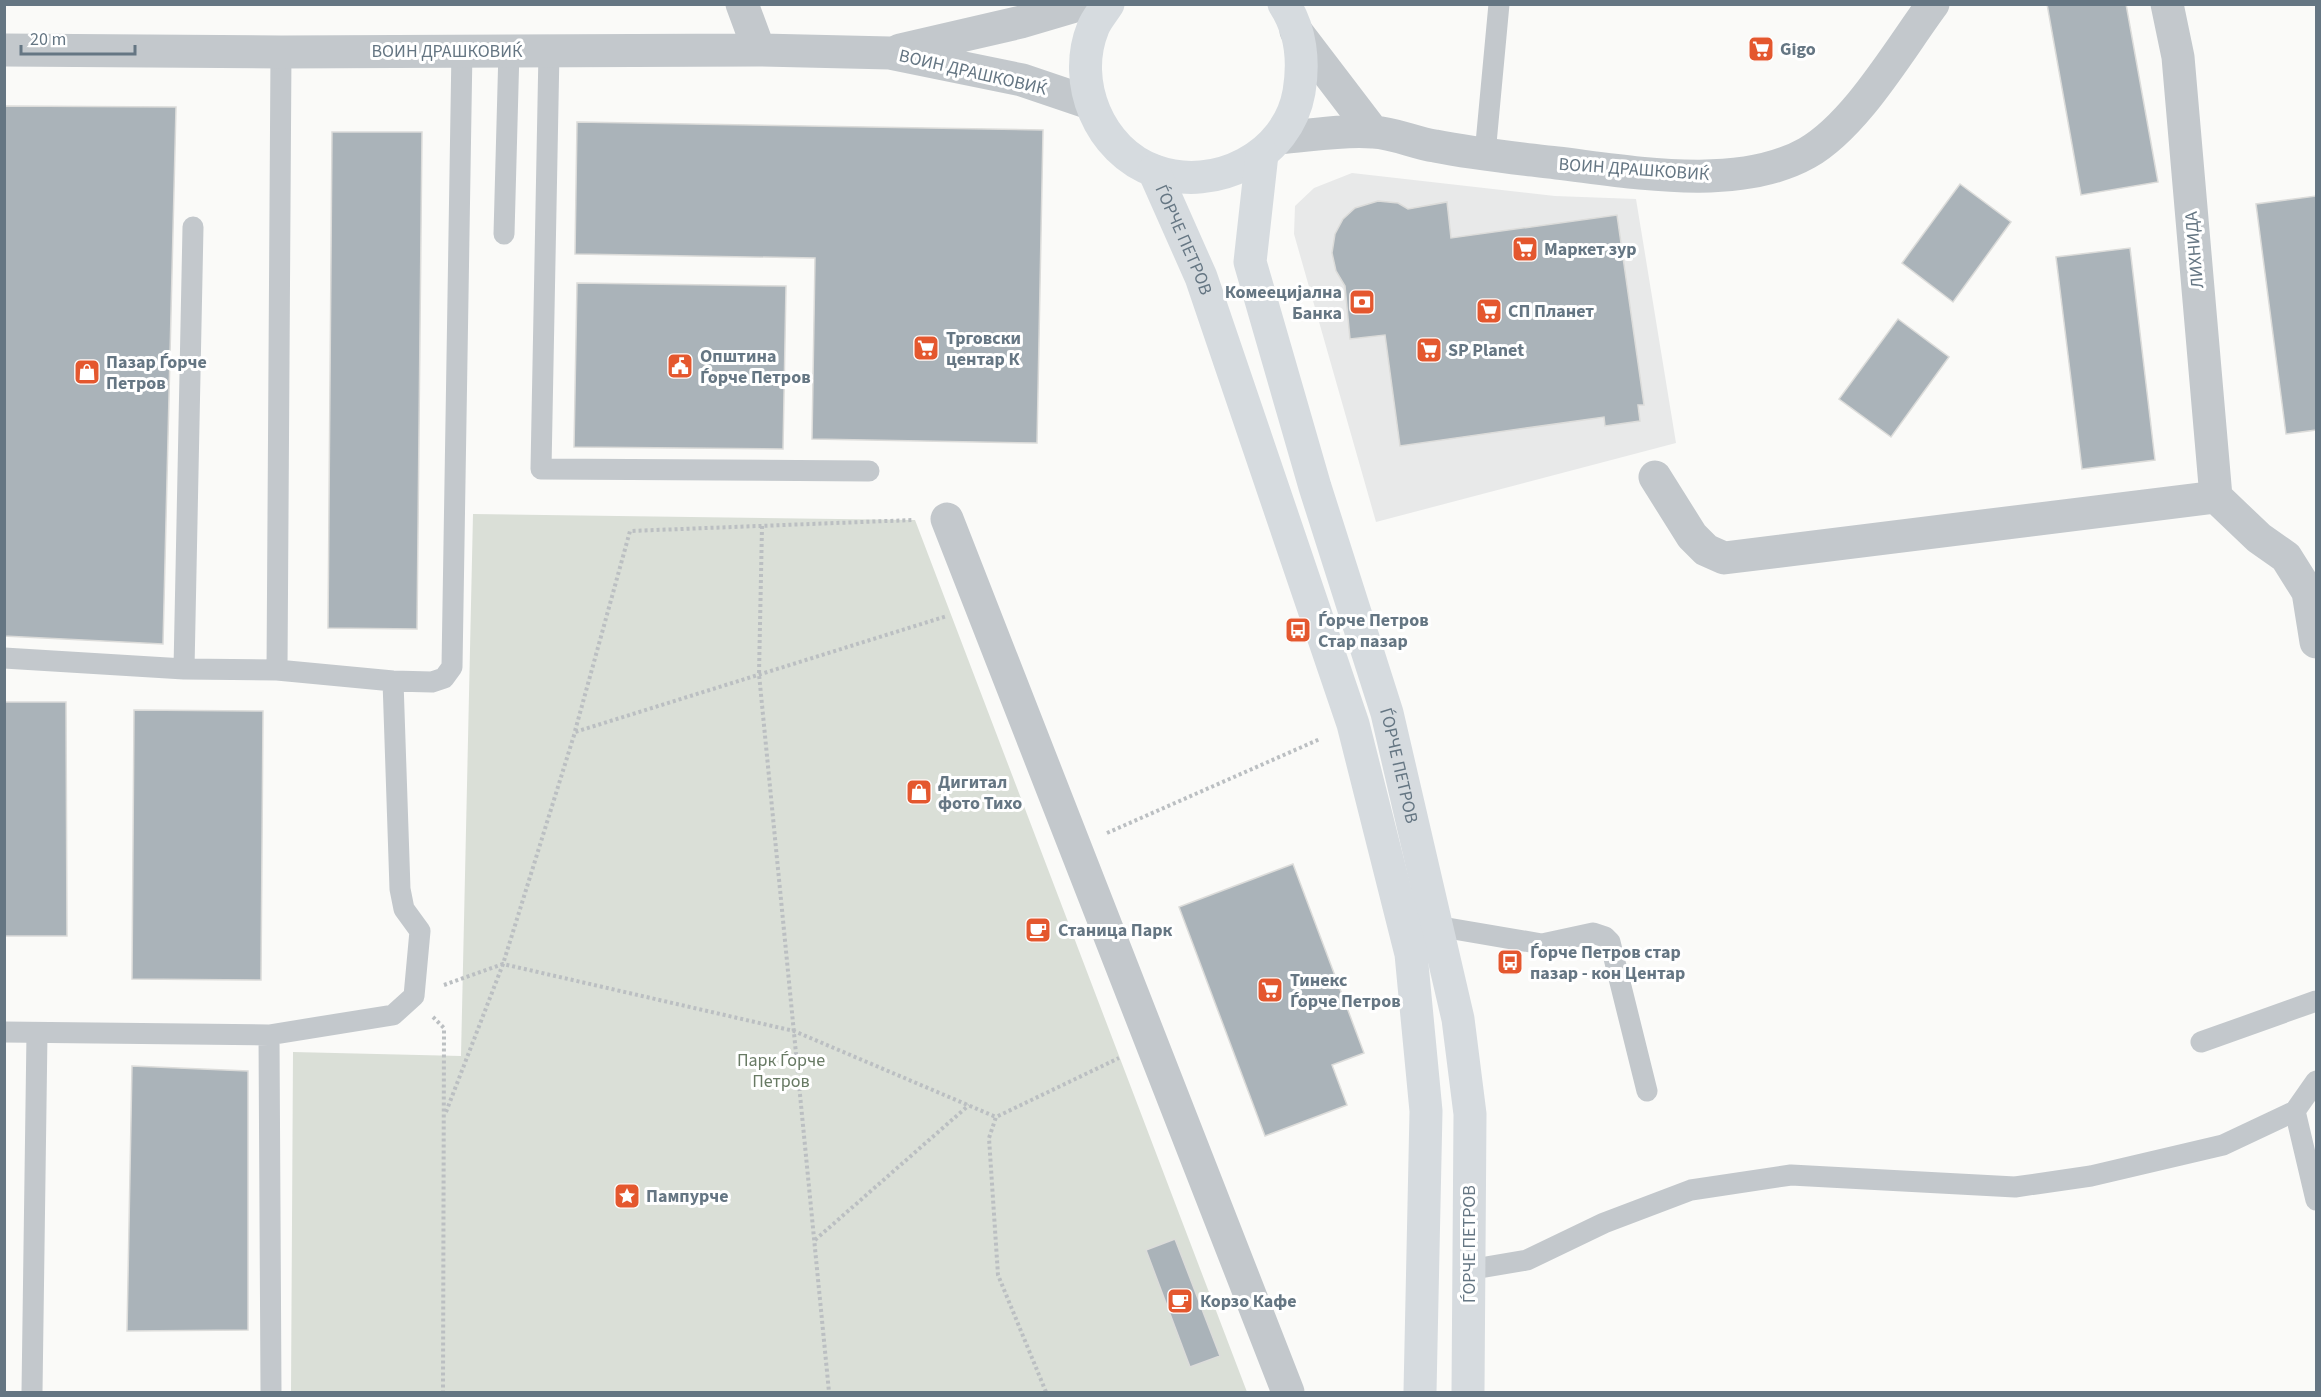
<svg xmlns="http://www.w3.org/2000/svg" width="2321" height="1397" viewBox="0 0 2321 1397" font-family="'Source Sans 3',sans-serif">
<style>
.built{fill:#e8e9e9}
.green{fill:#dadfd7}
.building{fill:#aab3b9;stroke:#dcdcda;stroke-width:1.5}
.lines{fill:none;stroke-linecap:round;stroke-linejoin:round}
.path{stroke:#bbbfc2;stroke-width:4;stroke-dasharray:3 3;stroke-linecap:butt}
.lane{stroke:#c3c8cc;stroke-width:21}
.street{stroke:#c3c8cc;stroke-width:33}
.secondary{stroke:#d6dbdf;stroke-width:33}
.labels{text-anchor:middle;stroke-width:6;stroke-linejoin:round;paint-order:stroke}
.poi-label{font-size:18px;font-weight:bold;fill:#657683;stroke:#fff;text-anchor:start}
.street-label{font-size:18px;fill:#657683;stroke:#fff}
.park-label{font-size:18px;fill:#687a64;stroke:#fff}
</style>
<rect width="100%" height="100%" fill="#fafaf8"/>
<path class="built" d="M1352 173 1555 196 1636 199 1676 443 1376 522 1294 234 1295 206 1314 188Z"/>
<path class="green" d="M473 514 915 520 1247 1392H291L293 1052 461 1056Z"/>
<path class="building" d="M2047 4H2126L2158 182 2081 195Z
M4 106 176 107 163 644 4 636Z
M577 122 1043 130 1037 443 812 439 815 258 575 254Z
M332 132H422L417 629 328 628Z
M1960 184 2011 222 1953 302 1902 263Z
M2316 196V430L2286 434 2256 204Z
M1378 201 1398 203 1408 209 1447 202 1451 238 1617 215 1644 405H1638L1640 421 1605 426 1604 417 1400 446 1385 335 1350 339 1345 286 1336 271 1332 253 1335 234 1343 219 1355 208Z
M2130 248 2155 460 2082 469 2056 257Z
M577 283 786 286 783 449 574 447Z
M1898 319 1949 357 1891 437 1839 399Z
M4 702H66L67 936H4Z
M134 710 263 711 261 980 132 979Z
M1293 864 1364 1053 1332 1065 1347 1105 1265 1136 1179 907Z
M132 1066 248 1071V1330L127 1331Z
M1175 1239 1220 1356 1190 1367 1146 1250Z"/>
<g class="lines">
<path class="path" d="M762 526 759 674 829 1392
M575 731 630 531 913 520
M1107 833 1320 739
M444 985 503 964 575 732 947 616
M433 1017 444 1028 443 1392
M446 1112 503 964 794 1031 996 1117
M815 1240 969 1105
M1046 1392 998 1275 989 1138 996 1117 1119 1058"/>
<path class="lane" d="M549 51 541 469 869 471
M1485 154 1499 4
M504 234 509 50
M4 658 184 669 277 670 393 681 432 682 444 678 452 667 462 49
M184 669 193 227
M277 670 281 52
M1436 926 1542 944 1593 933 1605 937 1610 942 1647 1091
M4 1032 269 1035 393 1015 414 996 420 931 404 909 400 889 393 681
M269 1035 271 1392
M2201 1042 2316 1001
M2295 1111 2316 1200
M1468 1270 1527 1260 1604 1223 1691 1190 1791 1175 2015 1187 2091 1176 2223 1145 2295 1111 2316 1081
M32 1392 37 1033"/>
<path class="street" d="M742 4 759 50
M2167 4 2178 57 2216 497
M1296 31 1373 132
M4 50 281 52 759 50 890 53 1022 80 1090 103
M900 50 1021 22 1082 4
M1278 138C1307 136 1344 129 1373 132 1394 133 1415 143 1435 146 1475 154 1516 158 1557 163 1632 172 1738 192 1807 153 1856 125 1899 50 1933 4
M1655 477 1692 536 1706 550 1724 558 2216 497
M2216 497 2259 538 2286 557 2308 592 2316 642
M947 519 1288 1392"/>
<g class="secondary">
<path d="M1108 4C1103 12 1096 20 1093 28 1071 82 1099 151 1155 171 1215 193 1288 156 1299 92 1304 62 1301 30 1284 4"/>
<path id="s1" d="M1262 154 1250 262 1315 487 1387 713 1458 1019 1470 1114 1468 1392"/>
<path id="s2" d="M1154 171 1201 277 1353 724 1411 954 1426 1111 1420 1392"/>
</g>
</g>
<defs>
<g id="supermarket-square" transform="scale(1.35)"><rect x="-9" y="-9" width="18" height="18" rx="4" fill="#e4572e" stroke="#fff"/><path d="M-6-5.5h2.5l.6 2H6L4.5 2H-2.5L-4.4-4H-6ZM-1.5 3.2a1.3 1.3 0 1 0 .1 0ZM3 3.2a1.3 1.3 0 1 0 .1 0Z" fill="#fff"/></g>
<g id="bank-square" transform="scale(1.35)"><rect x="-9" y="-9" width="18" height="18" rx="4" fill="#e4572e" stroke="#fff"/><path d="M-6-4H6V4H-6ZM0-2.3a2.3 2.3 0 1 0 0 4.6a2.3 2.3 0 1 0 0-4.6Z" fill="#fff"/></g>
<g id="civic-square" transform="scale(1.35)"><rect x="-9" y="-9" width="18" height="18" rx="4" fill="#e4572e" stroke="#fff"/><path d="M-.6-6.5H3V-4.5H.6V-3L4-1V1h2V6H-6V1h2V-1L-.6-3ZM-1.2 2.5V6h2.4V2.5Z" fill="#fff"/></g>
<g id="shop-square" transform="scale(1.35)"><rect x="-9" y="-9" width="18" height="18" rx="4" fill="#e4572e" stroke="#fff"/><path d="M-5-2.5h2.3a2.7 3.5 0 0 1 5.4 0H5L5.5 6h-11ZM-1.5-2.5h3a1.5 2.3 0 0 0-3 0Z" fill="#fff"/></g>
<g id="bus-square" transform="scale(1.35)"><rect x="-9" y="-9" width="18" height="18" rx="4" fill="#e4572e" stroke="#fff"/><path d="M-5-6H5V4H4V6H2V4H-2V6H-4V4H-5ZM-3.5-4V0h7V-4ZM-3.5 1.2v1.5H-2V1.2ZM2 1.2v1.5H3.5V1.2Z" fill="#fff"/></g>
<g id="cafe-square" transform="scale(1.35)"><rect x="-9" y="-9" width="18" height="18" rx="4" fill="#e4572e" stroke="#fff"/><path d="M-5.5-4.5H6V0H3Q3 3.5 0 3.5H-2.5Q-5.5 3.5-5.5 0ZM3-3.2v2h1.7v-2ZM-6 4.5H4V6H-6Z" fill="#fff"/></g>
<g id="sight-square" transform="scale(1.35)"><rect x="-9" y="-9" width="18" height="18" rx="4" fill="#e4572e" stroke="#fff"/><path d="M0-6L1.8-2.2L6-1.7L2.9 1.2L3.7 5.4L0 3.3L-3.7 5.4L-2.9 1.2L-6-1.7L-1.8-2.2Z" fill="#fff"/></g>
</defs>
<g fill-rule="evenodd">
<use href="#supermarket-square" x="1761" y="49"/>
<use href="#supermarket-square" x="1525" y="249"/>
<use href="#bank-square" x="1362" y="302"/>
<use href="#supermarket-square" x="1489" y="311"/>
<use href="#supermarket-square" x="926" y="348"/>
<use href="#supermarket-square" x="1429" y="350"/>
<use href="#civic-square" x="680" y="366"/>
<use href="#shop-square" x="87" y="372"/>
<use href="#bus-square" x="1298" y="630"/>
<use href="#shop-square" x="919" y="792"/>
<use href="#cafe-square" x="1038" y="930"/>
<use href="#bus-square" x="1510" y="962"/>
<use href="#supermarket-square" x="1270" y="990"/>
<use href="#sight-square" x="627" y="1196"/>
<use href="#cafe-square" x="1180" y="1301"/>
</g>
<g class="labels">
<g class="poi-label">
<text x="1780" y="55">Gigo</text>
<text x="1544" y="255">Маркет зур</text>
<text x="1342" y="298" text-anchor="end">Комеецијална<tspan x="1342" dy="21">Банка</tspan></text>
<text x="1508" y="317">СП Планет</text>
<text x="946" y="344">Трговски<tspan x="946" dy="21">центар К</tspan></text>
<text x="1448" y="356">SP Planet</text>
<text x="700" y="362">Општина<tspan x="700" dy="21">Ѓорче Петров</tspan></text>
<text x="106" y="368">Пазар Ѓорче<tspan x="106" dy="21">Петров</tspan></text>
<text x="1318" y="626">Ѓорче Петров<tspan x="1318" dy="21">Стар пазар</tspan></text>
<text x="938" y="788">Дигитал<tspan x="938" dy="21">фото Тихо</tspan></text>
<text x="1058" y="936">Станица Парк</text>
<text x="1530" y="958">Ѓорче Петров стар<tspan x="1530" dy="21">пазар - кон Центар</tspan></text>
<text x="1290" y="986">Тинекс<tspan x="1290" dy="21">Ѓорче Петров</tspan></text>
<text x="646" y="1202">Пампурче</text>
<text x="1200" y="1307">Корзо Кафе</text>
</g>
<g class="street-label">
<text x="447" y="57">ВОИН ДРАШКОВИЌ</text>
<text transform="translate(973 72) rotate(13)" y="6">ВОИН ДРАШКОВИЌ</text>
<text transform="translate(1634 169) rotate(4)" y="6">ВОИН ДРАШКОВИЌ</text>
<text dy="6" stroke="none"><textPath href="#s2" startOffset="75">ЃОРЧЕ ПЕТРОВ</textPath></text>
<text transform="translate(2194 250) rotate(-95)" y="6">ЛИХНИДА</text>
<text dy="6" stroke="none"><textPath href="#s1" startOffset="634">ЃОРЧЕ ПЕТРОВ</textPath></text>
<text transform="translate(1469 1244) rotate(-90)" y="6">ЃОРЧЕ ПЕТРОВ</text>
</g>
<g class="park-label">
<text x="781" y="1066">Парк Ѓорче<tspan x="781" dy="21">Петров</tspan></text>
</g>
</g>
<rect width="2321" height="1397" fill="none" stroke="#657683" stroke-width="12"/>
<path d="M21 45v9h114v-9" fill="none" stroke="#657683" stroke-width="3"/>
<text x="30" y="45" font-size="18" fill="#657683" stroke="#ffffff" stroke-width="4.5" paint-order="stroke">20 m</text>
</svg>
